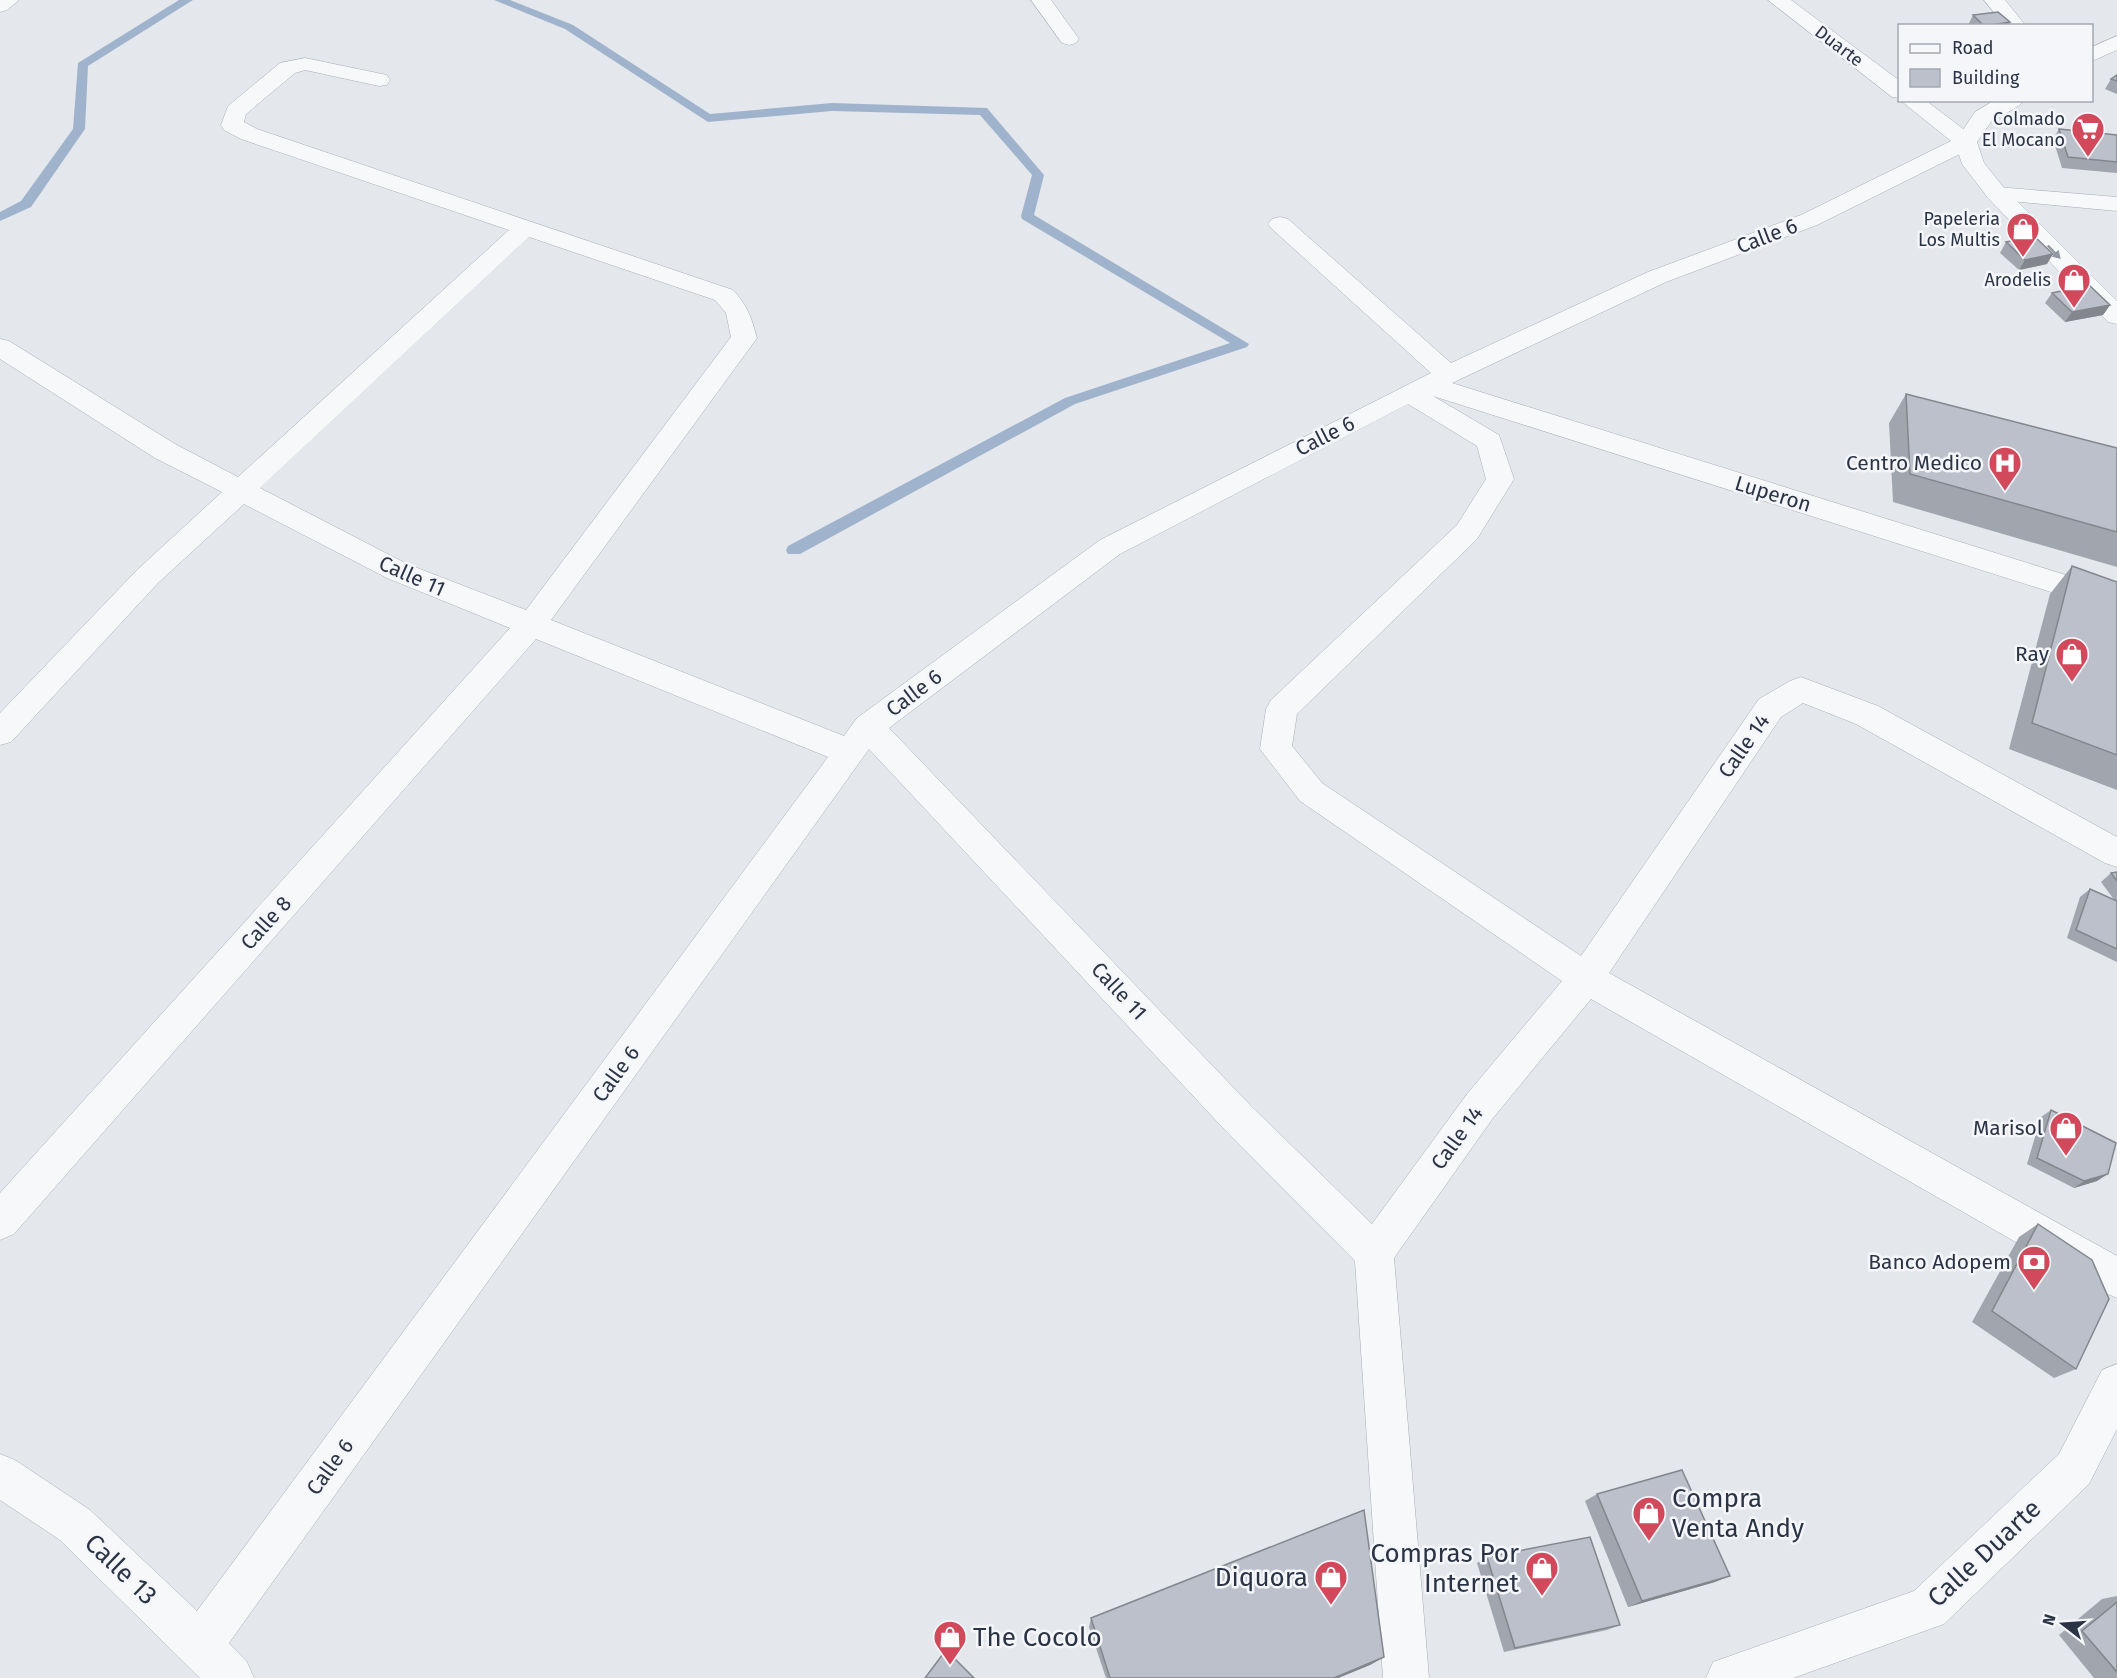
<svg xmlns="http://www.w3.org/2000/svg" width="2117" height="1678" viewBox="0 0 2117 1678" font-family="'Fira Sans',sans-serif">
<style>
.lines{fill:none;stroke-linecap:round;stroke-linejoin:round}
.stream{fill:#9fb4cc;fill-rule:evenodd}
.minor-casing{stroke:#a9aeb7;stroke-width:1}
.tertiary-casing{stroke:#a9aeb7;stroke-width:1}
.minor{fill:#f7f8fa;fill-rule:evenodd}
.tertiary{fill:#f7f8fa;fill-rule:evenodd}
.wall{fill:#a1a5ae}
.shaded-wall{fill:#83868d}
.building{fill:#bbc0ca;stroke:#83868d;stroke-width:1.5}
.oneway{fill:#9196a0}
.labels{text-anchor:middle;stroke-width:5;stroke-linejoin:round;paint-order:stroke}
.far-street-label{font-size:18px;fill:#2b3445;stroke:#f4f6f9}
.far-poi-label{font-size:18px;fill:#2b3445;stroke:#f4f6f9;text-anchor:end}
.street-label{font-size:21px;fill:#2b3445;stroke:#f4f6f9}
.poi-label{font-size:21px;fill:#2b3445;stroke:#f4f6f9;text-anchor:end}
.near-poi-label{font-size:26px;fill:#2b3445;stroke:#f4f6f9;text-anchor:start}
.near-street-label{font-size:26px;fill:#2b3445;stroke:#f4f6f9}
</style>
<rect width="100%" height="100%" fill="#e4e7ec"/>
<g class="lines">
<path class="stream" d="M179 0H193L88 66 85 129 31 207 0 221V212L21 201 73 129 78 63Z
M494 0H510L573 25 710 114 832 103 987 108 1044 175 1034 215 1249 344 1247 347 1075 404 800 554H788L786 550 788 546 1065 398 1230 343 1022 219 1021 216 1032 175 980 115 832 111 708 122 565 29Z"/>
<g class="minor-casing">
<path id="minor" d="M0 0H19L7 10 0 12Z
M1031 0H1051L1079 39 1076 43 1069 45 1062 43Z
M1768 0H1791L1900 81V98L1892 97Z
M1984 0H2005L2026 26H2005Z
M305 58 387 75 390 80 387 85 379 86 305 70 295 73 246 114 244 122 257 129 733 290C748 307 751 316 757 338L551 620 844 736 857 718 1100 540 1431 373 1272 229 1268 224 1272 219 1280 217 1288 219 1451 363 1648 272 1801 215 1951 141 1900 100H1925L1974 137 1977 142 1974 147 1817 225 1666 282 1452 383 2117 591V613L1433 396 1499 435 1514 479 1477 539 1297 714 1292 746 1322 783 1581 956 1759 699 1790 681 1801 677 1878 706 2117 837V867L2105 863 1856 724 1803 703 1781 717 1609 973 2117 1256V1298L2103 1292 1591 999 1493 1118 1394 1258 1429 1678H1383L1355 1261 1225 1130 869 749 229 1643 247 1662 254 1678H200L60 1540 0 1500V1454L15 1460 90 1510 197 1611 828 757 536 639 14 1234 0 1240V1193L510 628 387 578 244 504 158 583 11 742 0 745V713L138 569 222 492 155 458 0 359V339L9 341 175 444 238 477 509 230 241 139 224 130 221 125 228 106 280 63ZM529 237 715 300 726 313 731 337 526 610 407 564 260 488ZM1408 404 1477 446 1486 479 1457 525 1271 700 1266 709 1260 749 1300 801 1562 981 1467 1094 1372 1224 1251 1106 889 728 1120 554Z
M1997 187 2117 197V211L1989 199 1985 194 1989 189Z"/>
</g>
<g class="tertiary-casing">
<path id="tertiary" d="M2117 36V50L2092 61V47Z
M1995 100H2023L2020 105 1991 122 1977 142 1984 163 2005 189 2117 301V324L2108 322 1989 199 1962 164 1955 142 1975 112Z
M2117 1364V1429L2089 1484 1944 1624 1793 1678H1706L1713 1662 1914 1591 2059 1454 2102 1370Z"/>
</g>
<use href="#minor" class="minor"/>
<use href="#tertiary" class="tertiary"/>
</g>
<path class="wall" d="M1973 15 2009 26H1969L1968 25Z
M2117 75V94L2105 89 2111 79Z
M2059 129 2117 135V173L2062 168 2053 139Z
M2006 242 2047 264 2019 270 2000 253Z
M2052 293 2110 305 2103 315 2065 322 2045 303Z
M1906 394 2117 448V567L1893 502 1889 423Z
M2072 566 2117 582V790L2009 749 2050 594Z
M2117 872V962L2067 938 2080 897 2090 889 2115 901 2101 882 2111 873Z
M2051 1110 2097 1181 2074 1188 2027 1164 2041 1117Z
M2038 1224 2076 1369 2054 1378 1972 1322 2019 1237Z
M1597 1494 1715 1582 1628 1607 1585 1501Z
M1487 1557 1620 1625 1607 1630 1504 1652 1477 1563Z
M2117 1596V1678H2094L2059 1635 2102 1599Z
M1091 1618 1384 1657 1370 1665 1338 1678H1106L1089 1627Z"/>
<path class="shaded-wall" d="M2010 22 2009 26H1985Z
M2053 254 2047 264 2019 270 2025 260Z
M2110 305 2103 315 2065 322 2072 312Z
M2108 1174 2097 1181 2074 1188 2084 1181Z
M1730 1576 1715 1582 1628 1607 1642 1601Z
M1384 1657 1370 1665 1338 1678H1334Z"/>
<path class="building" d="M1998 12 2010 22 1984 26 1973 15Z
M2117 75V81L2111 79Z
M2059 129 2117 135V162L2068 157Z
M2034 236 2053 254 2025 260 2006 242Z
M2089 285 2110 305 2072 312 2052 293Z
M1906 394 2117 448V532L1910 474Z
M2072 566 2117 582V755L2032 723Z
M2117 872V881L2111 873Z
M2090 889 2117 901V949L2076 930Z
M2051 1110 2116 1143 2108 1174 2084 1181 2037 1158Z
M2038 1224 2092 1260 2109 1299 2076 1369 1992 1311Z
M1682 1470 1730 1576 1642 1601 1597 1494Z
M1364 1510 1384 1657 1334 1678H1110L1091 1618Z
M1590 1537 1620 1625 1515 1648 1487 1557Z
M2117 1602V1672L2082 1631Z
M946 1650 974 1678H925Z"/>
<defs><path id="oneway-solid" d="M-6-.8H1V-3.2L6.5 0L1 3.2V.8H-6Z" transform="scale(1.5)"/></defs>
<use class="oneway" href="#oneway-solid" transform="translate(2054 252) rotate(46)"/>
<defs>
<g id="supermarket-pin" transform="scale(1.725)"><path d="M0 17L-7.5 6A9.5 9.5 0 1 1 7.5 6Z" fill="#d1495b" stroke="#f4f6f9"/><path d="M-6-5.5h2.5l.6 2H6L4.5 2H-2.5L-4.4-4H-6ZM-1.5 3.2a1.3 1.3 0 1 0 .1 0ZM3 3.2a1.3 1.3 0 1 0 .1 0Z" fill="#fff"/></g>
<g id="shop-pin" transform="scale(1.725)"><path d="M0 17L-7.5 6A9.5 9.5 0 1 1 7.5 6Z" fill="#d1495b" stroke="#f4f6f9"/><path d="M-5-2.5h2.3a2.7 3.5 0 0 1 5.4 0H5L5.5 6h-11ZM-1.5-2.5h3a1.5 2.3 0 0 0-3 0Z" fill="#fff"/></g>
<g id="hospital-pin" transform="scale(1.725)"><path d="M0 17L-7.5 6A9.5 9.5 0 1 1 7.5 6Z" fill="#d1495b" stroke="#f4f6f9"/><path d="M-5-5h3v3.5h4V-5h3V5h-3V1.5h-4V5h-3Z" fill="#fff"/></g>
<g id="bank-pin" transform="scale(1.725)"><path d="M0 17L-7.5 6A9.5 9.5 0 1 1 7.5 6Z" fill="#d1495b" stroke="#f4f6f9"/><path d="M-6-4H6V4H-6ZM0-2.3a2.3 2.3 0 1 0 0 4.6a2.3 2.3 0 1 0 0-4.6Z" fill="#fff"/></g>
</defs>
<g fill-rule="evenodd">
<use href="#supermarket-pin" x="2088" y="129"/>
<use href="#shop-pin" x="2023" y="229"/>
<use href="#shop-pin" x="2074" y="280"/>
<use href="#hospital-pin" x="2005" y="463"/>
<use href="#shop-pin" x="2072" y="654"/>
<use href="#shop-pin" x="2066" y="1128"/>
<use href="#bank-pin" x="2034" y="1262"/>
<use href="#shop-pin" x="1649" y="1513"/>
<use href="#shop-pin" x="1542" y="1568"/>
<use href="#shop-pin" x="1331" y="1577"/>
<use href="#shop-pin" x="950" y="1637"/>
</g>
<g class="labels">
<g class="far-street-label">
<text transform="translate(1839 46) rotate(37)" y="6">Duarte</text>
</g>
<g class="far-poi-label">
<text x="2065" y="125">Colmado<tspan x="2065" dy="21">El Mocano</tspan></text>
<text x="2000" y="225">Papeleria<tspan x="2000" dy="21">Los Multis</tspan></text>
<text x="2051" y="286">Arodelis</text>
</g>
<g class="street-label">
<text transform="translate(1767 236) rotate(-21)" y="7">Calle 6</text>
<text transform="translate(1325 436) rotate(-27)" y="7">Calle 6</text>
<text transform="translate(1773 494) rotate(17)" y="7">Luperon</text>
<text transform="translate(412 576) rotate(24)" y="7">Calle 11</text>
<text transform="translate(914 693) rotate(-37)" y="7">Calle 6</text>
<text transform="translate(1744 746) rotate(-55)" y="7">Calle 14</text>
<text transform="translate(266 923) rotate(-48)" y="7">Calle 8</text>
<text transform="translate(1119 991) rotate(47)" y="7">Calle 11</text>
<text transform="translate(616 1074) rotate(-54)" y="7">Calle 6</text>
<text transform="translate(1457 1138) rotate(-54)" y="7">Calle 14</text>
<text transform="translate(330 1467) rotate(-54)" y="7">Calle 6</text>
</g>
<g class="poi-label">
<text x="1982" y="470">Centro Medico</text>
<text x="2049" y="661">Ray</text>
<text x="2043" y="1135">Marisol</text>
<text x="2011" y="1269">Banco Adopem</text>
</g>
<g class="near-poi-label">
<text x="1672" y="1507">Compra<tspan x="1672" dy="30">Venta Andy</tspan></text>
<text x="1519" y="1562" text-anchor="end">Compras Por<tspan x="1519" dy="30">Internet</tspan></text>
<text x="1308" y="1586" text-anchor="end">Diquora</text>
<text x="973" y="1646">The Cocolo</text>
</g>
<g class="near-street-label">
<text transform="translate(1984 1553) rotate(-43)" y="9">Calle Duarte</text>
<text transform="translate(121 1569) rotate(44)" y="9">Calle 13</text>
</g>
</g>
<rect x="1898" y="24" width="195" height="78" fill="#f4f6f9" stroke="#a4a8b1" stroke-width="1.5"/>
<rect x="1910" y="44" width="30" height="9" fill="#f7f8fa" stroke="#a4a8b1" stroke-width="1.5"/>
<text x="1952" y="54" font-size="18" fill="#2b3445">Road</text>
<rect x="1910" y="69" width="30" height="18" fill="#bbc0ca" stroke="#a4a8b1" stroke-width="1.5"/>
<text x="1952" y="84" font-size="18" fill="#2b3445">Building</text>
<g transform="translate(2063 1624) rotate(287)" stroke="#f4f6f9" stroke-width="4.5" paint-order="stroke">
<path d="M0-4.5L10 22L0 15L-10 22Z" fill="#2b3445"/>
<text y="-9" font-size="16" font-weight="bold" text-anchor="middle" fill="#2b3445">N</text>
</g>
</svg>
